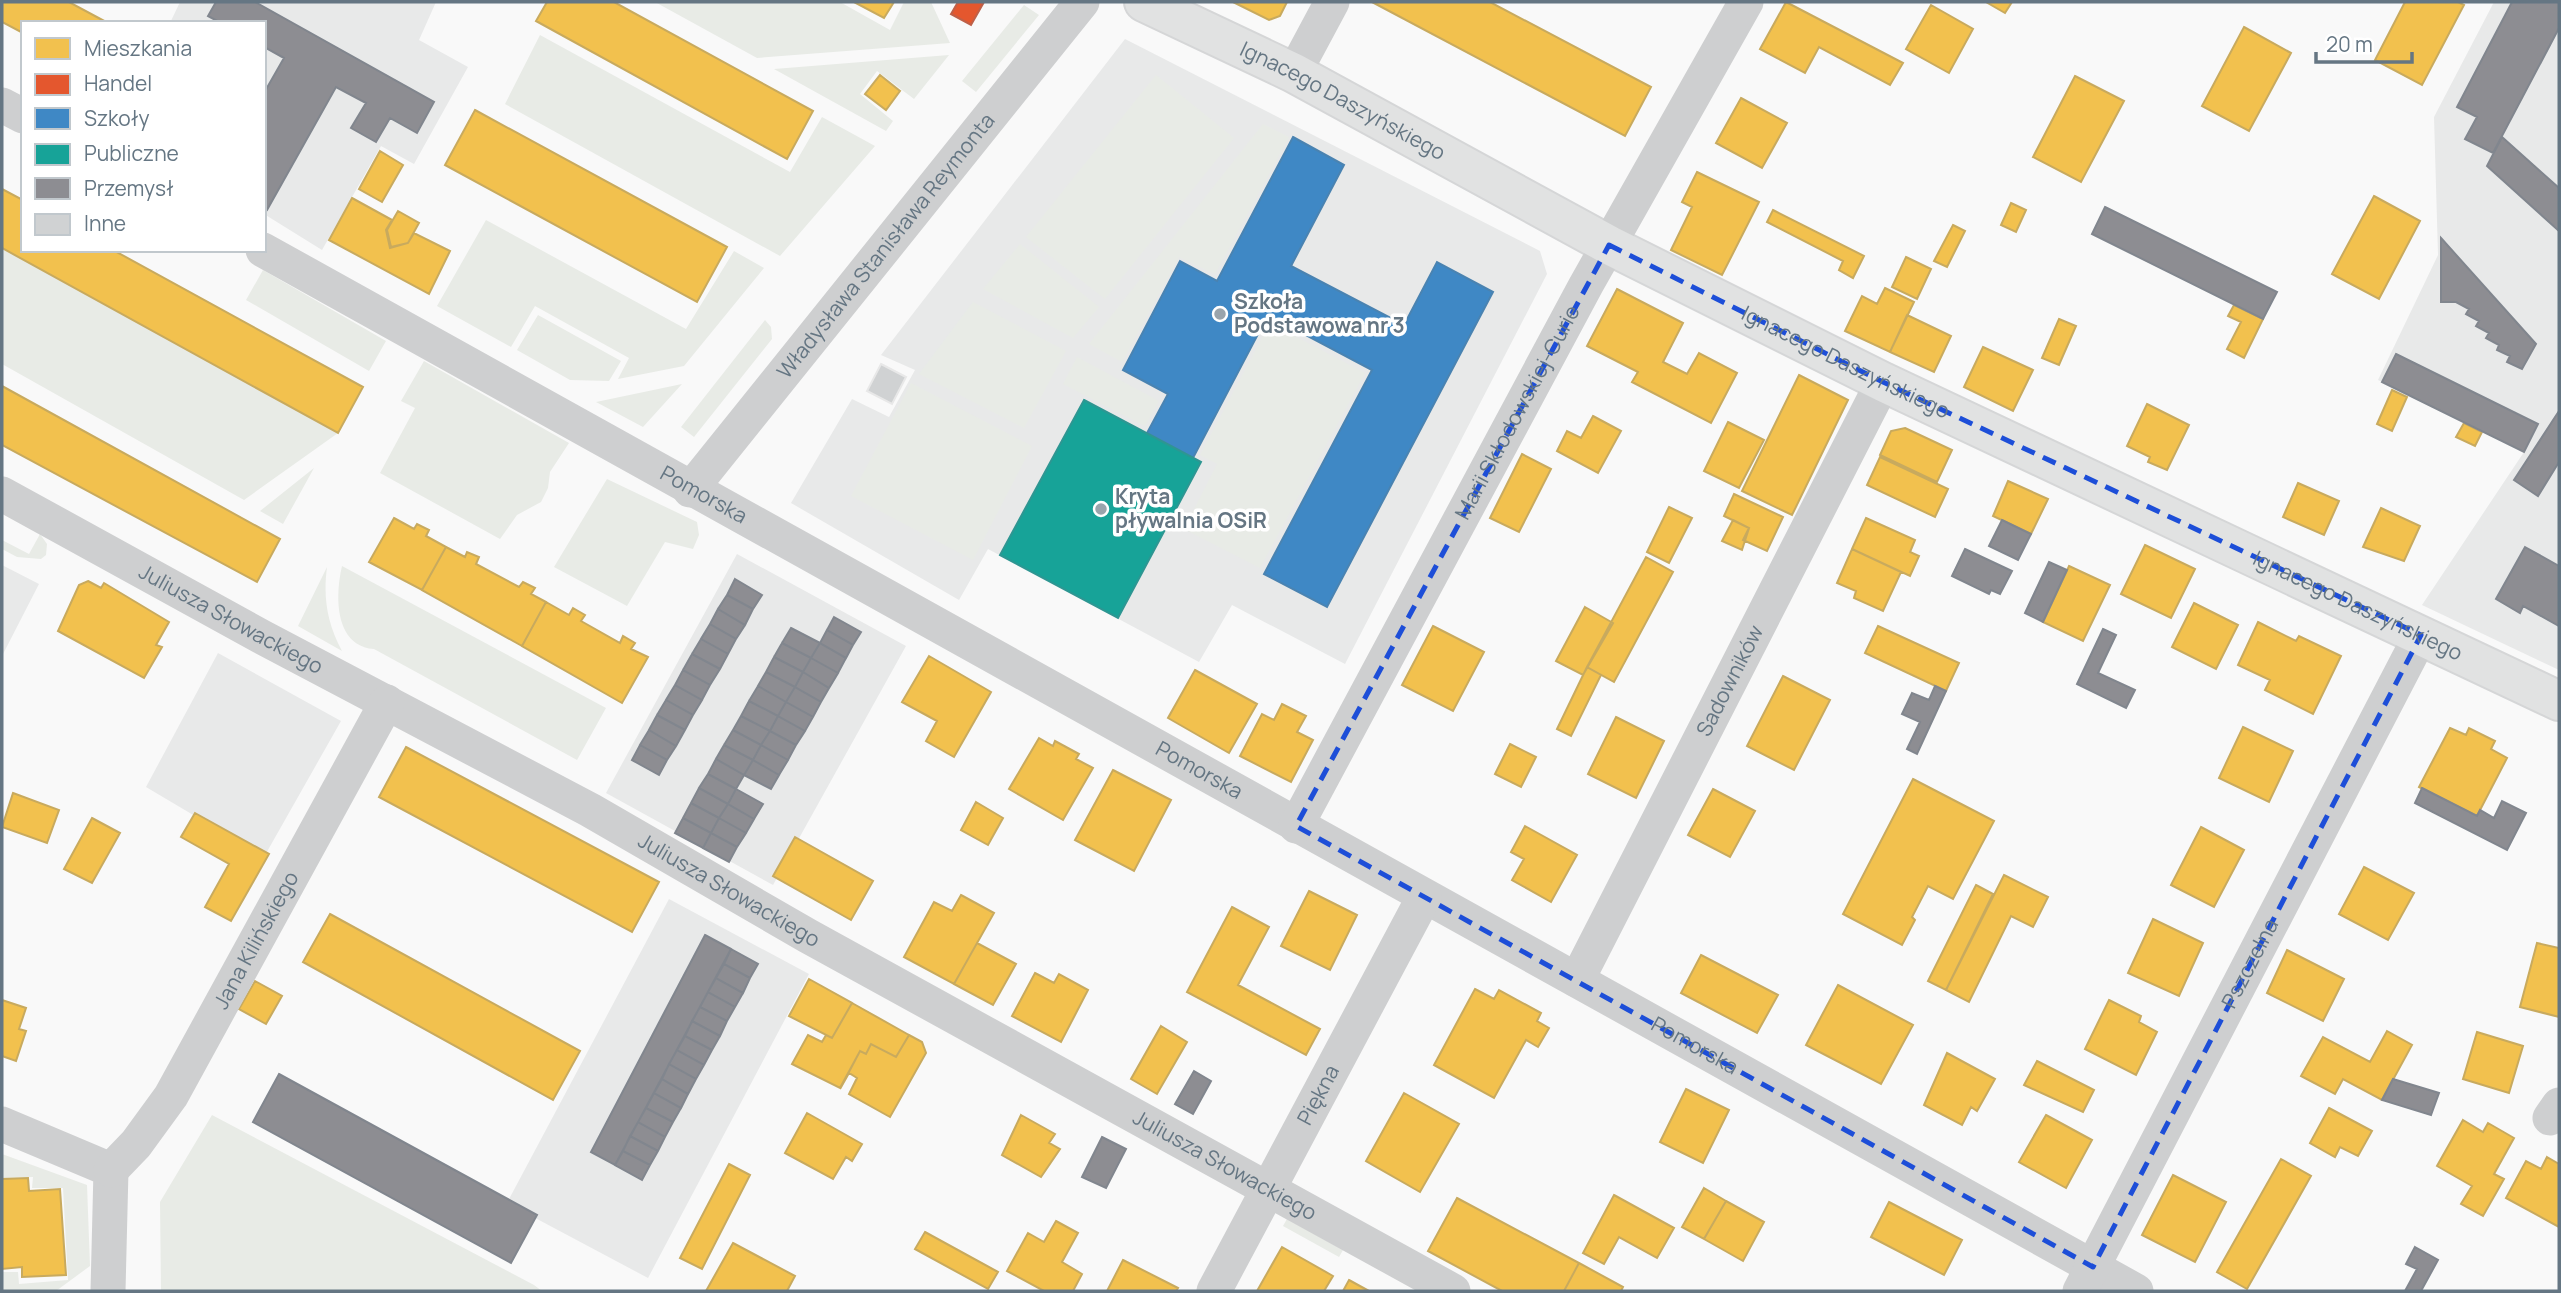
<svg xmlns="http://www.w3.org/2000/svg" width="2561" height="1293" viewBox="0 0 2561 1293" font-family="Manrope,sans-serif">
<style>
.built{fill:#e8e9e9}
.green{fill:#e8ebe6}
.homes{fill:#f2c14e;stroke:#c8aa5e;stroke-width:2}
.shops{fill:#e4572e;stroke:#be6048;stroke-width:2}
.schools{fill:#3f88c5;stroke:#4a83b1;stroke-width:2}
.public{fill:#17a398;stroke:#2e9692;stroke-width:2}
.industry{fill:#8d8d92;stroke:#81868e;stroke-width:2}
.building{fill:#d0d2d3;stroke:#e8e8e8;stroke-width:2}
.lines{fill:none;stroke-linecap:round;stroke-linejoin:round}
.secondary-casing{stroke:#d5d6d7;stroke-width:42}
.street{stroke:#cecfd0;stroke-width:35}
.secondary{stroke:#e1e2e2;stroke-width:38}
.marked{fill:none;stroke:#1d4ed8;stroke-width:5;stroke-dasharray:14 9;stroke-linejoin:round}
.poi-dot{fill:#99a4ac;stroke:#fff;stroke-width:2.5}
.labels{text-anchor:middle;stroke-width:7;stroke-linejoin:round;paint-order:stroke}
.street-label{font-size:21px;fill:#657683;stroke:#fff}
.poi-label{font-size:21px;font-weight:bold;fill:#657683;stroke:#fff;text-anchor:start}
</style>
<rect width="100%" height="100%" fill="#f9f9f9"/>
<path class="built" d="M180 2H436L419 40 468 67 414 164 381 146 322 250 264 214V23H170Z
M2494 2H2559V670L2422 605 2524 452 2538 424 2397 354 2382 382 2378 380 2438 255 2434 117Z
M1125 39 1540 251 1547 274 1345 664 1232 605 1199 662 988 549 959 600 791 503 852 399 889 417 915 370 881 355Z
M737 554 906 646 773 885 606 793Z
M2 565 39 584 2 656Z
M218 653 341 721 264 857 146 787Z
M669 899 809 974 648 1278 507 1203Z"/>
<path class="green" d="M655 2H840L890 30 904 2H931L950 43 757 58Z
M1024 5 1039 15 976 92 962 81Z
M540 35 790 172 822 117 875 146 780 256 505 104Z
M949 55 914 99 877 71 860 94 893 121 886 131 774 69Z
M1156 75 1234 138 1105 299 1026 237Z
M1263 124 1289 137 1215 274 1179 257 1122 362 1089 344Z
M486 220 686 329 734 251 764 268 684 366 618 379 629 358 535 306 511 347 437 306Z
M1020 244 1099 307 1073 338 983 289Z
M2 248 338 433 244 500 2 364Z
M263 270 386 341 369 371 246 300Z
M973 302 1066 351 1024 428 919 374Z
M538 315 621 361 609 381 570 380 517 350Z
M765 320 771 327 772 339 694 437 681 427Z
M1270 323 1365 373 1260 568 1184 529 1217 464 1200 455Z
M1077 357 1159 401 1145 426 1063 384Z
M424 361 569 443 550 472 548 488 541 502 517 515 500 539 380 473 415 408 401 401Z
M911 383 1032 446 973 560 851 496Z
M682 384 643 427 596 402Z
M314 468 283 524 260 511Z
M607 479 697 522 699 535 693 549 665 542 627 606 554 567Z
M40 534 47 544 46 555 41 559 17 557 2 549V540L29 554Z
M342 566 606 708 577 760 374 649C334 646 335 595 342 566Z
M327 567C323 598 327 623 342 651L298 626Z
M212 1115 534 1285 542 1291H161L160 1202Z
M2 1154 87 1185 90 1266 56 1291H2V1272H18L19 1284 68 1280 63 1188H32L33 1177 2 1178Z
M1287 1219 1343 1250 1339 1257 1283 1226Z"/>
<path class="homes" d="M2 2H69L108 23H23V33L2 22Z
M547 2H614L813 111 787 159 536 21Z
M854 2H894L884 18Z
M1233 2H1287L1280 16 1269 20Z
M1372 2H1490L1651 87 1625 136Z
M1786 2 1903 63 1890 85 1819 47 1805 73 1760 49Z
M1986 2H2012L2005 13Z
M2405 2H2458L2464 5 2422 85 2375 60Z
M1931 5 1973 29 1949 73 1906 49Z
M2244 27 2291 53 2249 131 2202 106Z
M880 75 900 91 886 110 865 94Z
M2075 76 2124 101 2081 182 2033 157Z
M1741 98 1787 123 1762 168 1716 143Z
M475 110 727 247 697 302 445 165Z
M380 151 403 165 382 202 359 189Z
M1697 172 1759 202 1722 275 1671 250 1692 207 1682 202Z
M2 189 23 200V250H113L363 387 338 433 2 248Z
M2374 196 2420 221 2379 299 2332 274Z
M352 198 392 220 386 230 390 248 408 243 414 233 450 251 429 294 329 240Z
M2011 203 2026 210 2016 232 2001 225Z
M1773 210 1864 256 1853 278 1839 270 1843 261 1767 222Z
M398 211 419 223 408 243 391 247 387 230Z
M1953 225 1965 231 1947 267 1934 261Z
M1906 257 1931 269 1917 299 1892 287Z
M1885 288 1914 302 1890 352 1845 331 1862 296 1877 304Z
M1617 289 1683 323 1663 362 1687 374 1699 353 1737 373 1711 423 1632 382 1638 372 1587 346Z
M2234 305 2263 319 2244 358 2227 349 2241 322 2228 316Z
M1907 315 1951 336 1934 372 1890 352Z
M2059 319 2076 326 2059 365 2042 358Z
M1983 347 2033 370 2013 411 1964 387Z
M1799 375 1848 400 1792 515 1742 491Z
M2 386 280 539 257 582 2 445Z
M2392 390 2407 397 2392 431 2377 424Z
M2147 404 2189 425 2167 470 2148 462 2150 457 2127 446Z
M1593 416 1621 431 1598 473 1557 451 1567 431 1581 438Z
M1728 422 1764 440 1739 488 1704 471Z
M2464 423 2482 432 2475 446 2456 437Z
M1905 428 1952 450 1937 482 1880 455 1891 431Z
M1522 454 1551 469 1519 532 1490 518Z
M1880 457 1948 489 1935 517 1867 485Z
M2008 481 2048 499 2031 534 1993 516Z
M2298 483 2339 501 2324 535 2283 517Z
M1734 494 1783 517 1767 551 1743 540 1749 528 1724 516Z
M1669 507 1692 518 1669 563 1647 552Z
M2381 508 2420 526 2404 561 2363 547Z
M394 518 414 529 417 524 429 530 426 536 446 547 422 590 369 562Z
M1866 518 1915 540 1910 552 1919 556 1910 576 1852 549Z
M1733 520 1749 528 1742 550 1722 541Z
M2145 545 2195 569 2171 618 2121 594Z
M446 547 465 557 467 552 479 557 476 564 519 587 523 582 535 588 531 594 546 602 522 646 422 590Z
M1852 549 1901 572 1883 611 1854 598 1856 591 1837 583Z
M1646 557 1673 572 1614 682 1587 667Z
M2069 566 2110 585 2083 641 2043 622Z
M88 581 101 588 104 583 169 622 156 645 162 647 144 678 58 631 79 585Z
M546 602 569 615 573 608 585 615 581 621 620 643 623 636 635 643 631 649 648 657 622 703 522 646Z
M2194 603 2238 625 2216 669 2172 647Z
M1585 607 1613 623 1583 675 1556 661Z
M2258 622 2296 641 2299 636 2341 656 2313 714 2265 690 2270 680 2238 665Z
M1433 626 1484 652 1453 711 1402 685Z
M1878 626 1959 663 1946 691 1865 653Z
M929 656 991 692 954 757 926 741 937 721 902 702Z
M1587 667 1601 675 1571 736 1557 729Z
M1195 670 1257 704 1229 753 1168 718Z
M1783 676 1830 700 1794 770 1747 746Z
M1282 704 1306 716 1297 732 1313 740 1291 782 1240 756 1262 714 1274 720Z
M1616 717 1664 741 1636 798 1588 774Z
M2243 727 2293 751 2269 802 2219 778Z
M2450 728 2466 735 2469 728 2495 741 2491 749 2507 758 2477 816 2419 787Z
M1039 738 1053 746 1055 741 1079 754 1076 759 1093 768 1063 820 1009 789Z
M1510 744 1536 757 1521 787 1495 774Z
M406 747 659 882 632 932 379 797Z
M1113 770 1171 800 1134 871 1075 840Z
M1913 779 1994 821 1953 899 1928 886 1912 917 1915 920 1902 945 1843 914Z
M1713 789 1755 811 1730 857 1688 835Z
M13 793 59 810 47 843 2 827Z
M976 802 1003 818 988 845 961 830Z
M195 813 269 854 231 921 205 907 229 864 181 837Z
M92 818 120 833 92 883 64 869Z
M1525 826 1577 855 1551 902 1512 880 1524 859 1511 852Z
M2201 827 2244 850 2214 907 2171 885Z
M795 837 873 881 851 920 773 876Z
M2364 867 2414 893 2388 940 2339 914Z
M2004 875 2048 897 2033 927 2011 916 1969 1002 1946 990Z
M1976 885 1993 894 1946 990 1928 981Z
M1309 891 1357 915 1330 970 1281 946Z
M961 895 994 913 954 984 904 957 934 902 952 911Z
M1232 907 1269 927 1238 985 1320 1029 1306 1055 1187 992Z
M330 914 580 1051 553 1100 303 962Z
M2153 919 2203 943 2179 996 2128 973Z
M977 943 1016 964 993 1005 954 984Z
M2537 943 2559 948V1017L2520 1007Z
M2287 950 2344 979 2323 1021 2267 993Z
M1701 955 1778 995 1757 1033 1681 993Z
M1035 973 1054 983 1059 974 1088 990 1061 1042 1012 1016Z
M809 979 852 1003 832 1038 789 1016Z
M255 981 282 996 266 1024 239 1009Z
M1838 985 1913 1025 1881 1084 1806 1045Z
M1475 989 1494 999 1499 990 1541 1013 1537 1021 1549 1028 1538 1047 1526 1040 1494 1098 1434 1065Z
M2 1000 26 1008 19 1029 26 1031 16 1061 2 1056Z
M2109 1000 2141 1016 2139 1022 2157 1032 2136 1075 2085 1049Z
M852 1003 909 1035 896 1057 871 1044 866 1054 860 1051 840 1088 792 1064 808 1035 822 1042 826 1035 832 1038Z
M1161 1026 1187 1042 1157 1094 1131 1079Z
M2387 1031 2412 1045 2382 1100 2343 1079 2335 1094 2301 1076 2323 1037 2370 1062Z
M2477 1032 2523 1046 2509 1093 2463 1079Z
M909 1035 922 1042 926 1053 890 1117 849 1094 857 1078 849 1073 840 1089 860 1051 866 1054 871 1044 896 1057Z
M1947 1053 1995 1079 1977 1111 1971 1107 1962 1125 1924 1105Z
M2037 1061 2094 1090 2083 1112 2024 1085Z
M1686 1089 1729 1110 1703 1163 1660 1142Z
M1404 1093 1459 1124 1420 1192 1366 1161Z
M2329 1108 2372 1131 2358 1156 2340 1147 2335 1157 2310 1143Z
M807 1113 862 1144 852 1161 846 1157 833 1179 785 1153Z
M1021 1115 1055 1134 1049 1143 1060 1149 1041 1177 1002 1155Z
M2046 1115 2092 1140 2066 1188 2019 1162Z
M2463 1120 2483 1132 2488 1123 2514 1138 2494 1174 2504 1179 2483 1216 2461 1204 2472 1186 2437 1166Z
M2547 1157 2559 1164V1227L2506 1198 2526 1161 2541 1169Z
M2281 1159 2311 1176 2247 1289 2217 1272Z
M729 1164 750 1175 702 1269 680 1258Z
M2173 1175 2226 1202 2195 1262 2142 1235Z
M28 1178 29 1191 60 1189 66 1275 22 1277V1267L2 1269V1179Z
M1704 1188 1726 1201 1704 1239 1682 1227Z
M1614 1195 1674 1228 1657 1258 1619 1237 1604 1264 1583 1253Z
M1457 1198 1579 1263 1564 1291H1502L1428 1251Z
M1726 1201 1764 1222 1743 1261 1704 1239Z
M1889 1202 1962 1240 1944 1275 1871 1237Z
M1056 1221 1078 1233 1062 1262 1082 1274 1073 1291H1044L1007 1271 1028 1233 1044 1242Z
M925 1232 998 1272 988 1289 915 1249Z
M733 1243 795 1276 787 1291H706Z
M1282 1247 1333 1276 1324 1291H1257Z
M1123 1260 1178 1288 1176 1291H1107Z
M1579 1263 1623 1287 1621 1291H1564Z
M1349 1280 1369 1291H1343Z"/>
<path class="shops" d="M958 2H984L971 25 951 14Z"/>
<path class="schools" d="M1293 137 1344 165 1291 266 1404 325 1437 262 1493 292 1327 607 1264 574 1372 370 1268 315 1193 458 1147 433 1168 394 1123 370 1180 261 1217 281Z"/>
<path class="public" d="M1084 400 1201 462 1118 618 1000 555Z"/>
<path class="industry" d="M216 2H255L434 102 417 133 390 118 376 142 351 128 366 103 336 87 267 210 264 209V93L284 58 264 47V23H221L208 16Z
M2512 2H2559V28L2493 153 2465 139 2477 117 2457 107Z
M2502 137 2559 188V231L2487 166Z
M2105 207 2277 292 2263 319 2092 234Z
M2441 238 2536 344 2522 369 2507 362 2510 356 2497 350 2499 345 2486 338 2489 333 2476 326 2479 321 2466 314 2469 309 2456 302H2441Z
M2396 354 2538 424 2524 452 2382 382Z
M2559 411V462L2538 496 2514 480Z
M2002 520 2031 534 2018 560 1989 546Z
M2525 547 2559 566V626L2523 606 2520 613 2496 599Z
M1965 549 2012 571 2000 594 1991 590 1989 594 1952 576Z
M2049 562 2067 570 2043 622 2025 613Z
M735 579 762 595 753 609 727 595Z
M727 595 753 609 745 625 718 609Z
M718 609 745 625 736 639 710 624Z
M834 617 861 632 853 645 827 630Z
M710 624 736 639 728 654 701 639Z
M791 628 820 643 811 658 782 643Z
M2103 629 2116 635 2098 673 2135 690 2126 708 2077 684Z
M827 630 853 645 846 658 820 643Z
M701 639 728 654 720 669 692 654Z
M782 643 811 658 803 672 774 657Z
M820 643 846 658 838 673 811 658Z
M692 654 720 669 710 685 683 670Z
M774 657 803 672 795 687 766 672Z
M811 658 838 673 829 688 803 672Z
M683 670 710 685 702 700 675 685Z
M766 672 795 687 786 702 758 686Z
M803 672 829 688 821 702 795 687Z
M675 685 702 700 693 715 666 700Z
M758 686 786 702 778 716 749 701Z
M1935 686 1946 691 1917 754 1907 749 1920 722 1902 714 1912 693 1929 700Z
M795 687 821 702 813 717 786 702Z
M666 700 693 715 685 730 657 715Z
M749 701 778 716 770 731 741 716Z
M786 702 813 717 805 731 778 716Z
M657 715 685 730 676 746 649 730Z
M741 716 770 731 761 745 733 730Z
M778 716 805 731 796 745 770 731Z
M649 730 676 746 667 760 640 745Z
M733 730 761 745 753 760 724 745Z
M770 731 796 745 788 760 761 745Z
M640 745 667 760 659 775 632 760Z
M724 745 753 760 744 775 716 759Z
M761 745 788 760 779 775 753 760Z
M716 759 744 775 736 789 708 774Z
M753 760 779 775 771 789 744 775Z
M708 774 736 789 728 804 699 788Z
M699 788 728 804 719 818 691 803Z
M2422 788 2477 816 2480 810 2494 818 2502 801 2526 813 2507 850 2415 803Z
M736 789 763 804 754 819 728 804Z
M691 803 719 818 711 833 683 818Z
M728 804 754 819 746 833 719 818Z
M683 818 711 833 703 848 675 833Z
M719 818 746 833 737 847 711 833Z
M711 833 737 847 729 862 703 848Z
M705 935 731 949 615 1165 591 1152Z
M731 949 758 964 750 978 724 964Z
M724 964 750 978 743 993 716 978Z
M716 978 743 993 735 1007 708 992Z
M708 992 735 1007 727 1021 700 1007Z
M700 1007 727 1021 720 1036 692 1021Z
M692 1021 720 1036 712 1050 685 1036Z
M685 1036 712 1050 704 1065 677 1050Z
M677 1050 704 1065 696 1079 669 1064Z
M669 1064 696 1079 688 1094 662 1079Z
M1194 1071 1211 1081 1193 1114 1175 1104Z
M279 1074 537 1215 511 1263 253 1122Z
M662 1079 688 1094 681 1108 654 1093Z
M2393 1079 2439 1093 2431 1115 2382 1100Z
M654 1093 681 1108 673 1122 646 1108Z
M646 1108 673 1122 665 1137 638 1122Z
M638 1122 665 1137 658 1151 630 1136Z
M630 1136 658 1151 650 1165 623 1151Z
M1102 1137 1126 1149 1106 1188 1082 1177Z
M623 1151 650 1165 642 1180 615 1165Z
M2415 1247 2438 1260 2421 1291H2405L2417 1269 2406 1264Z"/>
<path class="building" d="M881 364 906 377 892 404 867 391Z"/>
<g class="lines">
<g class="secondary-casing">
<g id="secondary">
<path id="s9" d="M1144 2 1294 73 1609 245 1883 382 2559 701"/>
</g>
</g>
<g class="street">
<path d="M1294 73 1332 2"/>
<path d="M2 105 23 116"/>
<path id="s1" d="M263 250 2136 1291"/>
<path id="s2" d="M690 490 1082 2"/>
<path id="s3" d="M2 494 262 637 590 810 808 936 1453 1291"/>
<path id="s4" d="M1296 826 1586 285 1746 2"/>
<path id="s5" d="M1577 980 1883 382"/>
<path d="M2550 1118 2559 1105"/>
<path d="M2 1124 111 1170 108 1291"/>
<path id="s6" d="M111 1170 136 1144 171 1096 387 702"/>
<path id="s7" d="M1214 1291 1424 897"/>
<path id="s8" d="M2080 1291 2421 635"/>
</g>
<use href="#secondary" class="secondary"/>
</g>
<path class="marked" d="M1609 245 1883 382 2421 635 2093 1267 1296 826Z"/>
<g class="poi-dot">
<circle cx="1220" cy="314" r="7"/>
<circle cx="1101" cy="509" r="7"/>
</g>
<g class="labels">
<g class="street-label">
<text dy="7" stroke="none"><textPath href="#s9" startOffset="222">Ignacego Daszyńskiego</textPath></text>
<text dy="7" stroke="none"><textPath href="#s2" startOffset="313">Władysława Stanisława Reymonta</textPath></text>
<text dy="7" stroke="none"><textPath href="#s9" startOffset="789">Ignacego Daszyńskiego</textPath></text>
<text dy="7" stroke="none"><textPath href="#s4" startOffset="469">Marii Skłodowskiej-Curie</textPath></text>
<text dy="7" stroke="none"><textPath href="#s1" startOffset="504">Pomorska</textPath></text>
<text dy="7" stroke="none"><textPath href="#s9" startOffset="1356">Ignacego Daszyńskiego</textPath></text>
<text dy="7" stroke="none"><textPath href="#s3" startOffset="261">Juliusza Słowackiego</textPath></text>
<text dy="7" stroke="none"><textPath href="#s5" startOffset="336">Sadowników</textPath></text>
<text dy="7" stroke="none"><textPath href="#s1" startOffset="1071">Pomorska</textPath></text>
<text dy="7" stroke="none"><textPath href="#s3" startOffset="828">Juliusza Słowackiego</textPath></text>
<text dy="7" stroke="none"><textPath href="#s6" startOffset="273">Jana Kilińskiego</textPath></text>
<text dy="7" stroke="none"><textPath href="#s8" startOffset="369">Pszczelna</textPath></text>
<text dy="7" stroke="none"><textPath href="#s1" startOffset="1638">Pomorska</textPath></text>
<text dy="7" stroke="none"><textPath href="#s7" startOffset="222">Piękna</textPath></text>
<text dy="7" stroke="none"><textPath href="#s3" startOffset="1395">Juliusza Słowackiego</textPath></text>
</g>
<g class="poi-label">
<text x="1234" y="309">Szkoła<tspan x="1234" dy="24">Podstawowa nr 3</tspan></text>
<text x="1115" y="504">Kryta<tspan x="1115" dy="24">pływalnia OSiR</tspan></text>
</g>
</g>
<rect width="2561" height="1293" fill="none" stroke="#657683" stroke-width="7"/>
<rect x="21" y="21" width="245" height="231" fill="#ffffff" stroke="#c1c8cd" stroke-width="2"/>
<rect x="35" y="38" width="35" height="21" fill="#f2c14e" stroke="#c1c8cd" stroke-width="2"/>
<text x="84" y="56" font-size="21" fill="#657683">Mieszkania</text>
<rect x="35" y="74" width="35" height="21" fill="#e4572e" stroke="#c1c8cd" stroke-width="2"/>
<text x="84" y="91" font-size="21" fill="#657683">Handel</text>
<rect x="35" y="108" width="35" height="21" fill="#3f88c5" stroke="#c1c8cd" stroke-width="2"/>
<text x="84" y="126" font-size="21" fill="#657683">Szkoły</text>
<rect x="35" y="144" width="35" height="21" fill="#17a398" stroke="#c1c8cd" stroke-width="2"/>
<text x="84" y="161" font-size="21" fill="#657683">Publiczne</text>
<rect x="35" y="178" width="35" height="21" fill="#8d8d92" stroke="#c1c8cd" stroke-width="2"/>
<text x="84" y="196" font-size="21" fill="#657683">Przemysł</text>
<rect x="35" y="214" width="35" height="21" fill="#d0d2d3" stroke="#c1c8cd" stroke-width="2"/>
<text x="84" y="231" font-size="21" fill="#657683">Inne</text>
<path d="M2316 52v10h96v-10" fill="none" stroke="#657683" stroke-width="3.5"/>
<text x="2326" y="52" font-size="21" fill="#657683" stroke="#ffffff" stroke-width="5" paint-order="stroke">20 m</text>
</svg>
